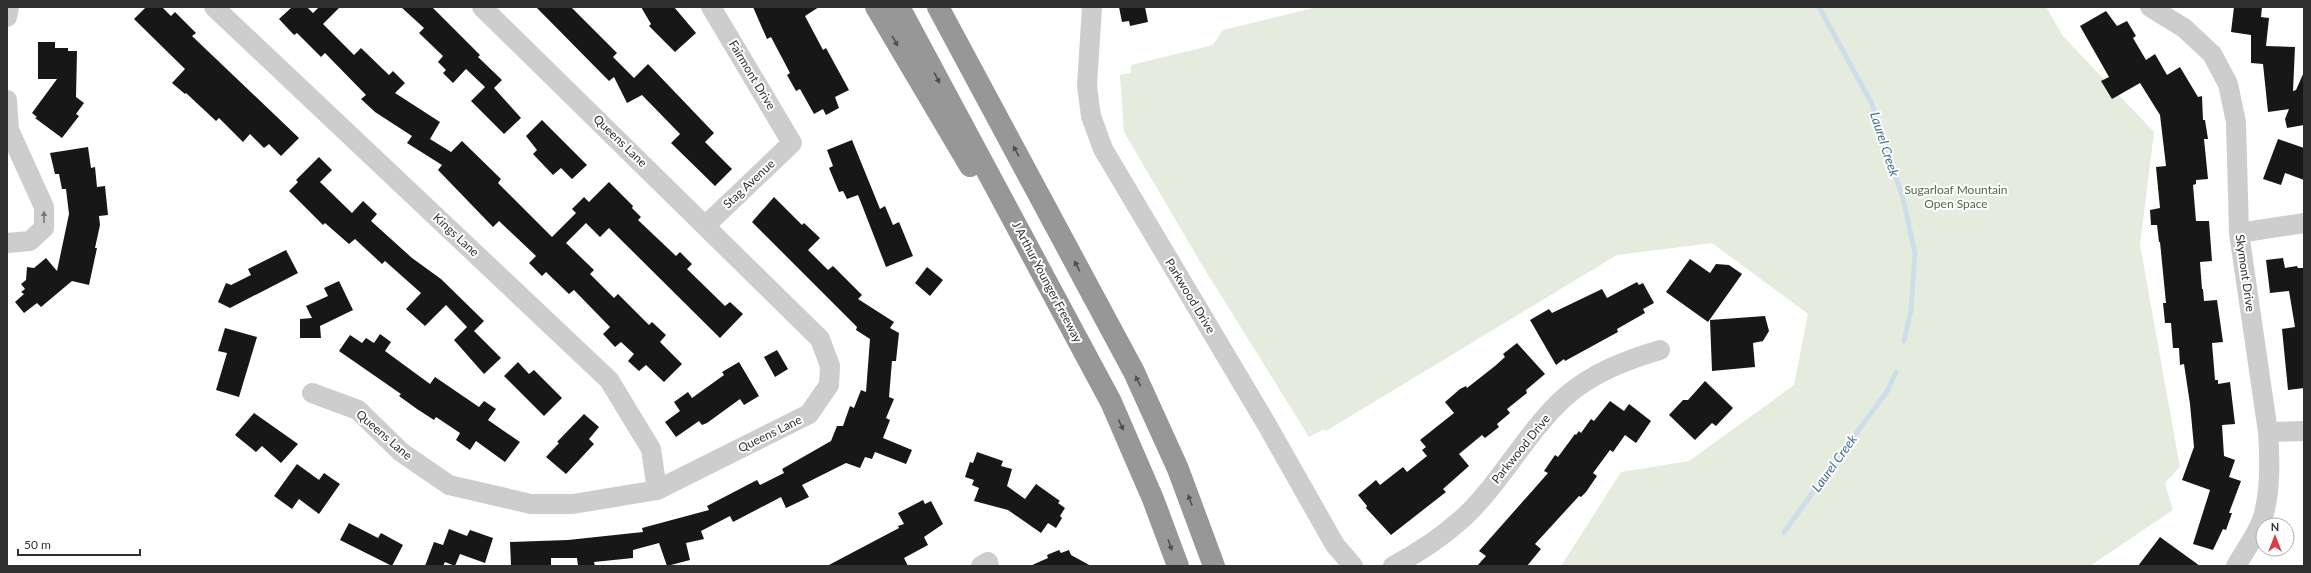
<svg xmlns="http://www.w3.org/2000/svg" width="2311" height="573" viewBox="0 0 2311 573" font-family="Lato,sans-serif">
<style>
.green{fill:#e5ecde}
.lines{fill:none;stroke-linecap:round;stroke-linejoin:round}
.stream{stroke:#ccdeea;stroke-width:5}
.building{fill:#171717}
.minor{stroke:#cdcdcd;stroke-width:20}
.highway{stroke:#979797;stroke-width:22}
.oneway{fill:#4f4f4f}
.oneway2{fill:#777}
.labels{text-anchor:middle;stroke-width:4;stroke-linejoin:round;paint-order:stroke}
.street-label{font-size:12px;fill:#303030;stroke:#fff}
.park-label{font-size:12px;fill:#52693f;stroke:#fff}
.water-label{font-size:13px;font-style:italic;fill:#426f8d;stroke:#fff}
</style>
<rect width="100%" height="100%" fill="#fff"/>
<path class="green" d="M1317 7H2046L2063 36 2154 132 2140 245 2180 467 2165 483 2173 510 2090 566H1561L1621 472 1689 461 1794 385 1808 314 1712 243 1617 255 1326 431 1324 429 1309 437 1202 265 1124 132 1120 75 1131 73V65L1213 45 1223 30Z"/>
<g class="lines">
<path class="stream" d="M1819 7 1872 104 1903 199 1915 253 1911 310 1904 341
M1784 532 1888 390 1896 372"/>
</g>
<path class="building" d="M146 7H162L171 16 175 12 196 33 192 36 299 138 281 156 269 144 264 148 250 134 243 142 219 118 216 121 186 93 185 94 172 83 185 69 134 19Z
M292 7H307L313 13 319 7H340L323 24 354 55 361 48 389 75 393 71 405 83 395 93 440 122 430 139 451 152 462 141 501 179 498 183 552 237 576 213 572 209 584 197 589 202 609 182 633 206 632 208 641 217 638 220 676 256 680 252 692 264 687 269 725 306 730 302 743 314 720 338 609 228 600 237 586 223 566 243 594 270 590 274 614 298 618 294 649 325 652 322 666 335 660 342 682 364 664 382 646 365 639 371 628 361 634 354 621 342 615 347 603 334 610 327 574 290 569 294 546 272 542 276 529 263 536 256 499 221 493 227 438 170 442 165 407 143 412 136 375 112 361 99 366 95 325 53 321 57 297 33 294 35 279 19Z
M401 7H432L480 55 478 57 502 80 494 88 521 118 504 134 471 101 485 87 466 69 453 83 443 73 446 70 438 62 443 56 419 33 424 28Z
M536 7H571L617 53 613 57 634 78 648 64 714 133 705 142 732 169 715 186 671 143 680 134 642 95 627 103 614 77 609 81Z
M641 7H674L696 33 675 52 649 26 651 24Z
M753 7H819L805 16 823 50 826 48 849 90 835 97 839 108 826 115 823 109 814 114 800 89 796 91 787 75 790 73 771 37 767 39Z
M1119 7H1145L1148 22 1130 26 1129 21 1122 22Z
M2234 7H2262L2261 17 2269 18 2266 46 2295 47 2293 91 2296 90 2304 72V125L2287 128 2285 119 2289 109 2268 112 2263 64 2251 63V35L2231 32Z
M2106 11 2117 26 2127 21 2136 36 2133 38 2146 60 2155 54 2167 75 2180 67 2198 97 2202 96 2203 120H2205L2208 139H2204L2208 179 2196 180V184L2193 185 2196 221H2209L2212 261 2200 262 2202 289H2203L2204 301 2217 300 2223 342 2212 343 2215 380H2218V384L2230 382 2235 424 2222 425 2224 456 2235 460 2229 477 2241 481 2229 513H2232L2226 530 2223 529 2213 550 2193 544 2210 490 2182 480 2194 447 2190 404 2184 364 2180 365 2179 348H2173L2171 323H2165L2163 303H2166L2160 242H2159L2157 225H2151L2150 210 2160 208 2156 167 2166 166 2160 115 2140 83 2112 99 2101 81 2109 77 2080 26Z
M38 42H55V48H68V51H77L76 97 84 103 76 114 79 116 62 138 35 118 37 117 32 113 57 79H38Z
M542 120 587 165 572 179 561 168 553 175 533 154 537 150 526 136Z
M2278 139 2304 148V180L2285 173 2281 185 2263 179Z
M852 140 880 209 885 206 893 225 899 222 913 256 886 267 858 195 847 199 843 191 839 192 829 168 833 166 827 150Z
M88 147 91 168 95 167 97 187 105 186 108 215 99 216 100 225 95 248H97L89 285 72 281 41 307 37 303 24 313 15 302 24 294 21 292 25 289 21 284 26 280 27 267 34 268 46 258 57 271 69 214 66 189H62L59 174H55L50 153Z
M319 157 332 170 320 182 352 213 363 201 377 214 371 221 412 258 441 279 484 321 474 331 501 358 484 374 454 340 467 327 446 305 425 326 406 309 421 293 385 261 382 264 355 239 349 244 325 223 323 225 289 191 298 182 296 180Z
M774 197 802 225 804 223 820 238 808 250 828 270 833 266 862 295 858 299 894 322 890 328 899 333 896 361H892L889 397 894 399 886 418 890 420 883 438 912 450 906 464 875 452 872 459 865 457 860 468 846 463 802 485 809 497 786 508 781 497 733 522 730 516 701 531 704 539 686 543 690 560 667 566 659 543 633 550V558L594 562 595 566H578L577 558H551V566H511L510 542 568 540 643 532 642 528 709 510 707 506 757 480 760 485 784 473 782 469 831 441 837 426H843L850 406 854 408 861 390 866 392 870 339 856 330 857 327 752 222Z
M286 250 298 273 230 308 218 302 226 283 231 285 251 275 248 269Z
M2283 258 2285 268 2297 266 2298 268H2304V388L2288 390 2282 329 2295 327 2289 291 2270 293 2266 260Z
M1690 259 1710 273 1716 264 1729 265 1742 274 1708 322 1666 292Z
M927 267 943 280 930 296 915 283Z
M339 281 353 310 320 326 321 338H300V319L312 318 306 306 328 296 324 288Z
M1637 282 1639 285 1643 283 1654 303 1643 309 1645 313 1617 329 1618 332 1565 361 1564 359 1556 365 1530 320 1549 309 1552 313 1602 289 1607 298Z
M1765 316 1769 331 1763 341 1753 343 1755 367 1712 371 1710 320Z
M225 328 257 337 239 397 216 390 227 353 218 351Z
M380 334 391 342 385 351 430 384 435 377 479 407 484 401 496 409 488 420 520 442 505 462 476 441 470 450 456 440 460 433 436 417 434 420 417 409 399 396 401 394 339 351 350 335 362 343 366 338 374 343Z
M1517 343 1545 374 1526 390 1527 393 1507 409 1510 413 1497 424 1499 427 1485 438 1482 435 1459 454 1469 466 1443 489 1446 492 1391 535 1366 508 1367 506 1358 495 1376 480 1380 485 1403 467 1407 472 1427 456 1422 450 1426 447 1420 440 1454 413 1445 402 1460 389 1466 386 1467 388 1495 366 1505 357 1503 354Z
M777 350 788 369 775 377 764 357Z
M518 362 529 374 534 370 562 398 544 416 504 376Z
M739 362 759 396 744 405 740 399 707 423 702 425 699 421 676 437 665 422 680 411 674 402 688 392 692 398 724 375 722 372Z
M1705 381 1733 408 1716 426 1712 423 1695 440 1669 415 1683 400H1688Z
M1610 401 1624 411 1629 404 1651 421 1636 443 1625 435 1613 452 1610 450 1593 473 1597 476 1586 492 1581 497 1579 496 1535 544 1541 549 1527 566H1477L1486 556 1479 551 1548 473 1544 471 1555 455 1558 457 1575 434 1576 435 1579 431 1581 433 1591 419 1594 421Z
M254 413 298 444 281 463 262 446 256 452 235 435Z
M584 414 599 427 589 439 594 444 566 474 546 457 559 443 557 442Z
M977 452 1003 461 1001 466 1012 469 1007 486 1025 499 1036 484 1060 501 1058 503 1065 508 1060 516 1062 518 1056 528 1048 523 1041 533 1008 510 974 501 979 488 972 485 974 480 965 477 970 462 973 463Z
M297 464 319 480 324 473 340 484 319 514 299 499 292 509 274 496Z
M923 500 925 504 931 501 943 524 924 537 928 545 904 558 908 566H827L899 528 898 526 904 524 898 513Z
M349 523 378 538 381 533 403 545 392 566 340 540Z
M449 529 467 536 470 530 493 538 485 563 460 554 455 566 445 562 443 566H425L434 542 443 545Z
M2160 537 2200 566H2138Z
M1059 550 1061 553 1069 550 1071 555 1091 566H1030L1048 558 1047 555Z"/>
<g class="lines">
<path class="minor" d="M214 7 609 380 651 449 657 490
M1092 7 1087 86 1091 116 1103 149 1267 425 1335 545 1353 566
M2150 7 2184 28 2212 54 2228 84 2236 122 2239 233 2268 432C2270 460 2271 493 2262 520 2256 536 2244 552 2236 566
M7 17 9 7
M7 100 9 130 44 207V228L30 241 7 243
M706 225 792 143 711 7
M2239 233 2304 223
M312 393 358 410 401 452 449 485 531 504H573L657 490 809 414 829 385 830 366 820 339 482 7
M2268 432 2304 431
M981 566 988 562 989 566
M1393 566C1418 553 1442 537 1463 518 1502 482 1526 432 1565 397 1592 373 1626 360 1660 350"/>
<path class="highway" d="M876 7 970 166
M899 7 1111 402 1153 499 1178 566
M938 7 1134 372 1178 469 1214 566"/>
</g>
<defs><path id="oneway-solid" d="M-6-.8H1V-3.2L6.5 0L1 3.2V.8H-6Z"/></defs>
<g class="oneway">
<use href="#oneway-solid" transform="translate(895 41) rotate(60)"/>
<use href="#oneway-solid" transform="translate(937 78) rotate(62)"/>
<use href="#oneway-solid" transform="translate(1016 151) rotate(-118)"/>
<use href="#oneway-solid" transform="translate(1077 266) rotate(-118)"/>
<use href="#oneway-solid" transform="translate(1138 381) rotate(-116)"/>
<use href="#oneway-solid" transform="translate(1121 425) rotate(65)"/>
<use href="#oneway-solid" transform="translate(1190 500) rotate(-111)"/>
<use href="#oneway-solid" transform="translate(1170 545) rotate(71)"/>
</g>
<use class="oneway2" href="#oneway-solid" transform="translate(44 217) rotate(-89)"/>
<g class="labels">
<g class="street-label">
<text transform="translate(752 75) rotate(59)" y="4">Fairmont Drive</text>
<text transform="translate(620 141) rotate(44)" y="4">Queens Lane</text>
<text transform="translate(749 184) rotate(-43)" y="4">Stag Avenue</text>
<text transform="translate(456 235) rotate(43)" y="4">Kings Lane</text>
<text transform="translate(2245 273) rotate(82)" y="4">Skymont Drive</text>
<text transform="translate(1047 282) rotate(62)" y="4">J Arthur Younger Freeway</text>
<text transform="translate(1190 296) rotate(59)" y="4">Parkwood Drive</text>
<text transform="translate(770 434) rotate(-26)" y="4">Queens Lane</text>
<text transform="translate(384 435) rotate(41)" y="4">Queens Lane</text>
<text transform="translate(1521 449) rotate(-51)" y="4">Parkwood Drive</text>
</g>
<g class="park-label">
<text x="1956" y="194">Sugarloaf Mountain<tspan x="1956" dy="14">Open Space</tspan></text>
</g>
<g class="water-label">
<text transform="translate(1885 144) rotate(72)" y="5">Laurel Creek</text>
<text transform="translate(1834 463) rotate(-54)" y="5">Laurel Creek</text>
</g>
</g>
<rect width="2311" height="573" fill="none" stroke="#303030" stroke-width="16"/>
<g transform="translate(2275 537)"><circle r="19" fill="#ffffff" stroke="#acacac"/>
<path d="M0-3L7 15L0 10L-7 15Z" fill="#db3e47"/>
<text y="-6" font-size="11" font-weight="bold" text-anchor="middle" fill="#303030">N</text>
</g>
<path d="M18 549v6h122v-6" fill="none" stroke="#303030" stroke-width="2"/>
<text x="24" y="549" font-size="12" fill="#303030" stroke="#ffffff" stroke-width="3" paint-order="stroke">50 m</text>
</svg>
